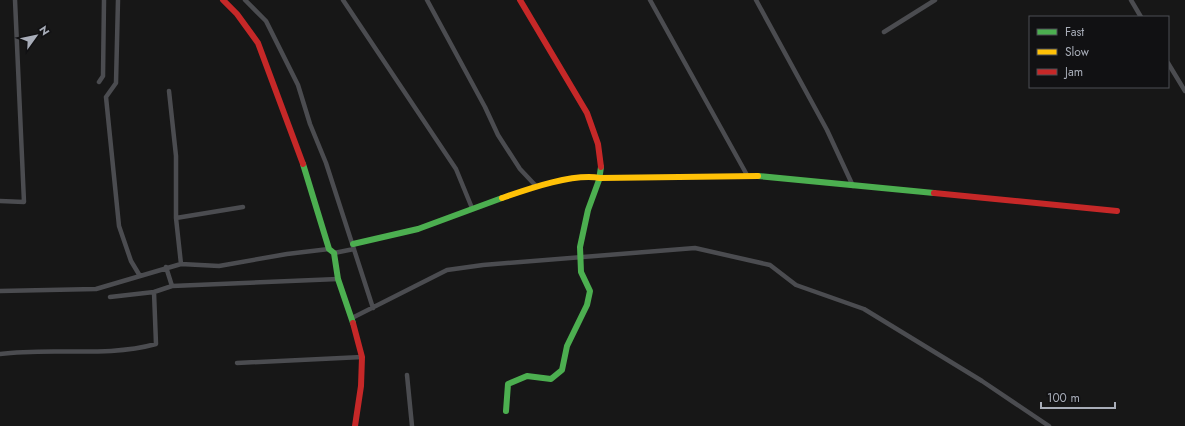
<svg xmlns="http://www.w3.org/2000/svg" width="1185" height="426" viewBox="0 0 1185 426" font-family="Jost,sans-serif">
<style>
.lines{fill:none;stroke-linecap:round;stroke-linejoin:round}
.street{stroke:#4b4c50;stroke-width:4.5}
.fast{stroke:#4caf50;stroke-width:6}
.slow{stroke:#ffc107;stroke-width:6}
.jam{stroke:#c62828;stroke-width:6}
</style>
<rect width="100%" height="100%" fill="#171717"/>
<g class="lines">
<path class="street" d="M118 0 116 83 106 97 119 226 131 261 140 276
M245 0 266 21 298 85 310 124 326 163 373 308
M343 0 456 169 472 208
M427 0 485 107 498 135 520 169 536 186
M650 0 747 175
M756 0 827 130 853 186
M1131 0 1141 17
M884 32 935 0
M1168 63 1185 91
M99 82 103 76 104 0
M169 91 176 156V218L181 264
M0 201 24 202 15 0
M176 218 243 207
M334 253 354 249
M166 267 172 286
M0 291 96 289 181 264 219 266 287 254 329 249
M110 297 154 292 172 286 338 279
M352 318 447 270 483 265 695 248 770 265 796 285 864 309 982 381 1049 426
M0 354C52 347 105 358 156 344L154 292
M237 363 362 357
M407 375 412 426"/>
<path class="fast" d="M303 164 329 249 334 253 338 279 353 323
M758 176 934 193
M353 244 418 229 502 198
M506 411 508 384 527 376 551 379 562 370 567 346 587 305 590 291 581 272 580 247 588 210 599 180 601 167"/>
<path class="slow" d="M502 198C528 189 573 173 600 178L758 176"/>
<path class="jam" d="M223 0 237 14 258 43 303 164
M520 0 587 113 598 144 601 167
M934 193 1117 211
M353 323 362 357 361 386 355 426"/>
</g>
<rect x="1029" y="16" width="140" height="72" fill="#111113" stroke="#4d4f55"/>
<rect x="1037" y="29" width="20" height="6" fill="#4caf50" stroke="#4d4f55"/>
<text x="1065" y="36" font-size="12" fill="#a8adb8">Fast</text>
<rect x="1037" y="49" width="20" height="6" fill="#ffc107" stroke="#4d4f55"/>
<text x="1065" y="56" font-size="12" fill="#a8adb8">Slow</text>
<rect x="1037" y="69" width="20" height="6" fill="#c62828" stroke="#4d4f55"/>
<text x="1065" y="76" font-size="12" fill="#a8adb8">Jam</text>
<g transform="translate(36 36) rotate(57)" stroke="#111113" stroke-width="3" paint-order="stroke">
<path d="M0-3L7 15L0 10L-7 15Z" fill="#a8adb8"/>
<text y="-6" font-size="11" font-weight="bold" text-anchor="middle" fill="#a8adb8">N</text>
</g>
<path d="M1041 402v6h74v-6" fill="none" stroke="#a8adb8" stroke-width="2"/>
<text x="1047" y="402" font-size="12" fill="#a8adb8" stroke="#111113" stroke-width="3" paint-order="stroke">100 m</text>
</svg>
